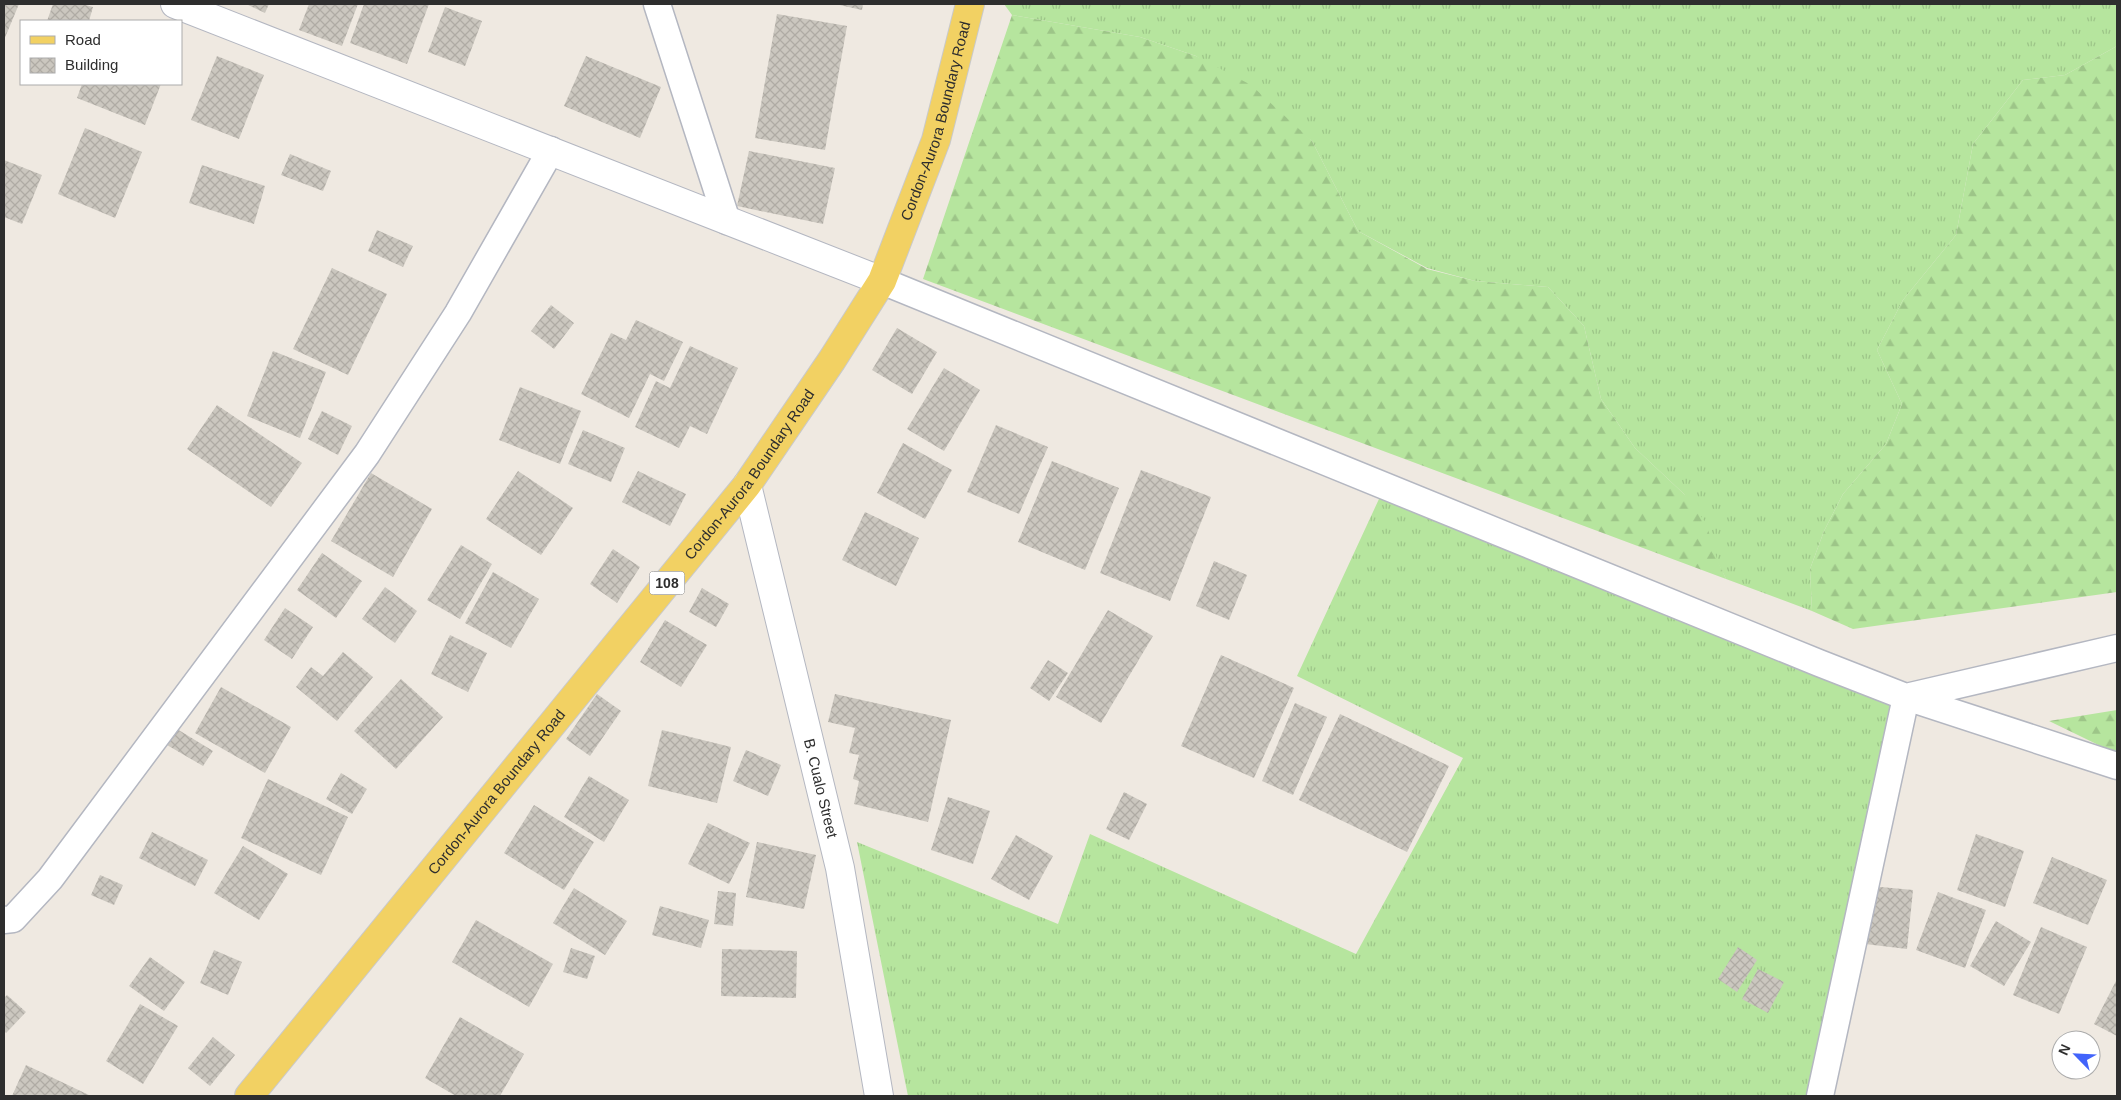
<svg xmlns="http://www.w3.org/2000/svg" width="2121" height="1100" viewBox="0 0 2121 1100" font-family="Helvetica,sans-serif">
<style>
.grass{fill:url(#grass-tufts)}
.forest{fill:url(#forest-firs)}
.building{fill:url(#building-cross-hatch)}
.lines{fill:none;stroke-linecap:round;stroke-linejoin:round}
.street-casing{stroke:#b4b7c1;stroke-width:29}
.secondary-casing{stroke:#b4b7c1;stroke-width:30}
.primary-casing{stroke:#c9c9c9;stroke-width:30}
.street{stroke:#fff;stroke-width:26}
.secondary{stroke:#fff;stroke-width:28}
.primary{stroke:#f2d163;stroke-width:28}
.labels{text-anchor:middle;stroke-width:4;stroke-linejoin:round;paint-order:stroke}
.shield{fill:#fff;stroke:#6d6d6d;stroke-width:1}
.shield-label{font-size:14px;font-weight:bold;fill:#2e2e2e}
.street-label{font-size:15px;fill:#2e2e2e;stroke:#fff}
</style>
<defs>
<pattern id="grass-tufts" width="24" height="20" patternUnits="userSpaceOnUse" patternTransform="scale(1.25)"><rect width="24" height="20" fill="#b6e59e"/><path d="M3 7l-1-3M5 7V3M7 7l1-3M15 17l-1-3M17 17v-4M19 17l1-3" fill="none" stroke="#9dc588"/></pattern>
<pattern id="forest-firs" width="22" height="20" patternUnits="userSpaceOnUse" patternTransform="scale(1.25)"><rect width="22" height="20" fill="#b6e59e"/><path d="M5 1l3.5 6h-7zM16 11l3.5 6h-7z" fill="#9dc588"/></pattern>
<pattern id="building-cross-hatch" width="8" height="8" patternUnits="userSpaceOnUse" patternTransform="scale(1.25)"><rect width="8" height="8" fill="#cbc7bf"/><path d="M0 0l8 8M0 8l8-8" fill="none" stroke="#afaba4"/></pattern>
</defs>
<rect width="100%" height="100%" fill="#efe9e1"/>
<path class="grass" d="M1004 4H2117V46L2065 75 2023 80 1973 144 1956 235 1903 300 1877 350 1902 404 1886 444 1843 494 1824 531 1810 569 1812 611 1726 579 1684 494 1635 448 1601 399 1584 326 1548 287 1475 281 1427 268 1358 231 1312 141 1196 56 1140 37 1012 15Z
M1385 486 1906 697 1820 1096H908L857 842 1058 924 1090 834 1356 954 1463 758 1297 676Z"/>
<path class="forest" d="M1012 15 1140 37 1196 56 1251 85 1312 141 1358 231 1427 269 1475 281 1548 287 1584 326 1601 399 1635 448 1684 494 1706 523 1717 559 1726 579 923 279Z
M2117 46V592L1853 629 1812 611 1810 569 1824 531 1843 494 1886 444 1902 404 1877 350 1903 300 1956 235 1973 144 2023 80 2065 75Z
M2117 710V754L2049 721Z"/>
<path class="building" d="M4 4H19L4 40Z
M53 4H82L93 7 89 21H47Z
M246 4H269L265 13Z
M309 4H358L342 46 299 30Z
M364 4H429L407 64 350 43Z
M835 4H863L862 10Z
M445 7 482 21 465 66 428 52Z
M777 14 847 26 825 150 755 138Z
M217 56 264 75 239 139 191 120Z
M586 56 661 87 640 138 564 106Z
M82 84H161L145 125 77 98Z
M85 128 142 152 115 218 58 194Z
M749 151 835 168 823 224 737 206Z
M290 154 331 171 323 191 281 175Z
M4 160 42 175 22 224 4 217Z
M202 165 265 186 254 224 189 203Z
M377 230 413 246 403 267 368 251Z
M332 268 387 294 348 375 293 349Z
M551 305 574 323 554 349 531 331Z
M636 320 683 342 664 381 650 374 629 418 581 394 611 333 626 340Z
M897 328 937 352 912 394 872 370Z
M690 346 738 368 707 434 690 426 679 448 635 427 656 381 670 388Z
M273 351 326 372 300 438 247 416Z
M944 368 980 390 944 451 907 429Z
M520 387 581 411 560 464 499 440Z
M217 405 302 463 271 507 187 449Z
M322 411 352 426 338 455 308 439Z
M996 425 1048 447 1019 514 967 492Z
M583 430 625 448 611 482 568 464Z
M903 443 952 470 925 519 877 493Z
M1052 461 1119 488 1085 570 1018 542Z
M1141 470 1211 497 1170 601 1100 573Z
M518 471 573 508 541 555 486 519Z
M638 471 686 494 670 526 622 502Z
M371 473 432 509 393 577 331 541Z
M865 512 919 538 896 586 842 560Z
M461 545 492 564 460 619 427 600Z
M613 549 640 567 617 603 590 584Z
M322 553 362 581 336 618 297 590Z
M1214 561 1247 575 1229 620 1196 606Z
M493 572 539 599 511 648 465 623Z
M385 587 417 611 395 643 362 619Z
M702 588 729 604 716 627 689 612Z
M285 608 313 627 292 659 264 640Z
M1108 610 1153 636 1101 723 1056 697Z
M665 620 707 645 681 687 640 662Z
M450 635 487 653 468 692 431 674Z
M343 652 373 677 337 721 296 687 311 667 323 676Z
M1221 655 1294 688 1254 778 1181 746Z
M1048 660 1068 673 1049 701 1030 688Z
M401 679 443 717 396 769 354 731Z
M221 687 291 727 265 773 195 733Z
M597 694 621 711 590 756 566 739Z
M835 694 951 720 928 822 854 804 859 781 853 779 859 755 849 753 855 728 828 722Z
M1295 703 1327 717 1293 795 1262 781Z
M1340 714 1449 766 1407 852 1299 800Z
M177 729 213 751 203 766 167 745Z
M662 730 731 747 717 803 648 786Z
M746 750 781 765 768 796 733 781Z
M341 773 367 789 352 814 326 799Z
M589 776 629 800 604 842 564 817Z
M268 779 348 817 321 875 241 838Z
M1124 792 1147 804 1129 840 1106 829Z
M948 797 990 811 973 864 931 850Z
M534 805 594 842 564 890 504 853Z
M708 823 750 843 729 884 688 864Z
M152 832 208 860 195 886 139 858Z
M1976 834 2024 851 2005 907 1957 890Z
M1016 835 1053 856 1029 900 991 879Z
M757 842 816 855 804 909 746 897Z
M243 846 288 874 259 920 214 893Z
M2052 857 2107 880 2088 925 2033 903Z
M100 875 123 885 114 905 91 895Z
M1870 886 1913 890 1907 949 1865 944Z
M574 888 627 921 605 955 553 923Z
M718 891 736 893 733 926 714 924Z
M1938 892 1986 910 1965 968 1916 950Z
M660 906 709 920 701 948 652 935Z
M476 920 553 964 529 1007 452 962Z
M1996 921 2031 942 2004 986 1970 966Z
M2041 927 2087 947 2059 1014 2013 995Z
M1738 947 1757 960 1737 992 1718 979Z
M571 948 595 956 587 979 563 972Z
M722 949 797 951 796 998 721 996Z
M214 950 242 962 228 995 200 983Z
M150 957 185 982 164 1011 129 986Z
M1758 969 1784 982 1768 1013 1742 999Z
M2117 979V1036L2094 1024Z
M7 995 26 1012 6 1033 4 1031V998Z
M140 1004 178 1026 143 1084 106 1061Z
M460 1017 524 1054 500 1096H456L425 1078Z
M213 1037 235 1055 210 1086 188 1068Z
M26 1065 91 1096H12Z"/>
<g class="lines">
<g class="street-casing">
<path id="street" d="M657 4 727 221
M882 281 1819 663 1906 697 2117 766
M4 920 13 919 50 879 367 454 458 313 551 150
M1820 1096 1906 697 2117 648"/>
</g>
<g class="secondary-casing">
<g id="secondary">
<path d="M175 4 882 281"/>
<path id="s1" d="M747 485 840 868 879 1096"/>
</g>
</g>
<g class="primary-casing">
<g id="primary">
<path id="s2" d="M249 1096 747 485 832 360 882 281 936 140 970 4"/>
</g>
</g>
<use href="#street" class="street"/>
<use href="#secondary" class="secondary"/>
<use href="#primary" class="primary"/>
</g>
<g class="labels">
<rect class="shield" x="649.5" y="571.5" width="35" height="23" rx="4"/>
<g class="shield-label">
<text x="667" y="588">108</text>
</g>
<g class="street-label">
<text dy="5" stroke="none"><textPath href="#s2" startOffset="1202">Cordon-Aurora Boundary Road</textPath></text>
<text dy="5" stroke="none"><textPath href="#s2" startOffset="798">Cordon-Aurora Boundary Road</textPath></text>
<text dy="5" stroke="none"><textPath href="#s1" startOffset="312">B. Cualo Street</textPath></text>
<text dy="5" stroke="none"><textPath href="#s2" startOffset="392">Cordon-Aurora Boundary Road</textPath></text>
</g>
</g>
<rect width="2121" height="1100" fill="none" stroke="#2e2e2e" stroke-width="10"/>
<rect x="20" y="20" width="162" height="65" fill="#ffffff" stroke="#ababab"/>
<rect x="30" y="36" width="25" height="8" fill="#f2d163" stroke="#ababab"/>
<text x="65" y="45" font-size="15" fill="#2e2e2e">Road</text>
<rect x="30" y="58" width="25" height="15" fill="url(#building-cross-hatch)" stroke="#ababab"/>
<text x="65" y="70" font-size="15" fill="#2e2e2e">Building</text>
<g transform="translate(2076 1055) rotate(294)"><circle r="24" fill="#ffffff" stroke="#ababab"/>
<path d="M0-4L9 19L0 12L-9 19Z" fill="#4264fb"/>
<text y="-8" font-size="14" font-weight="bold" text-anchor="middle" fill="#2e2e2e">N</text>
</g>
</svg>
